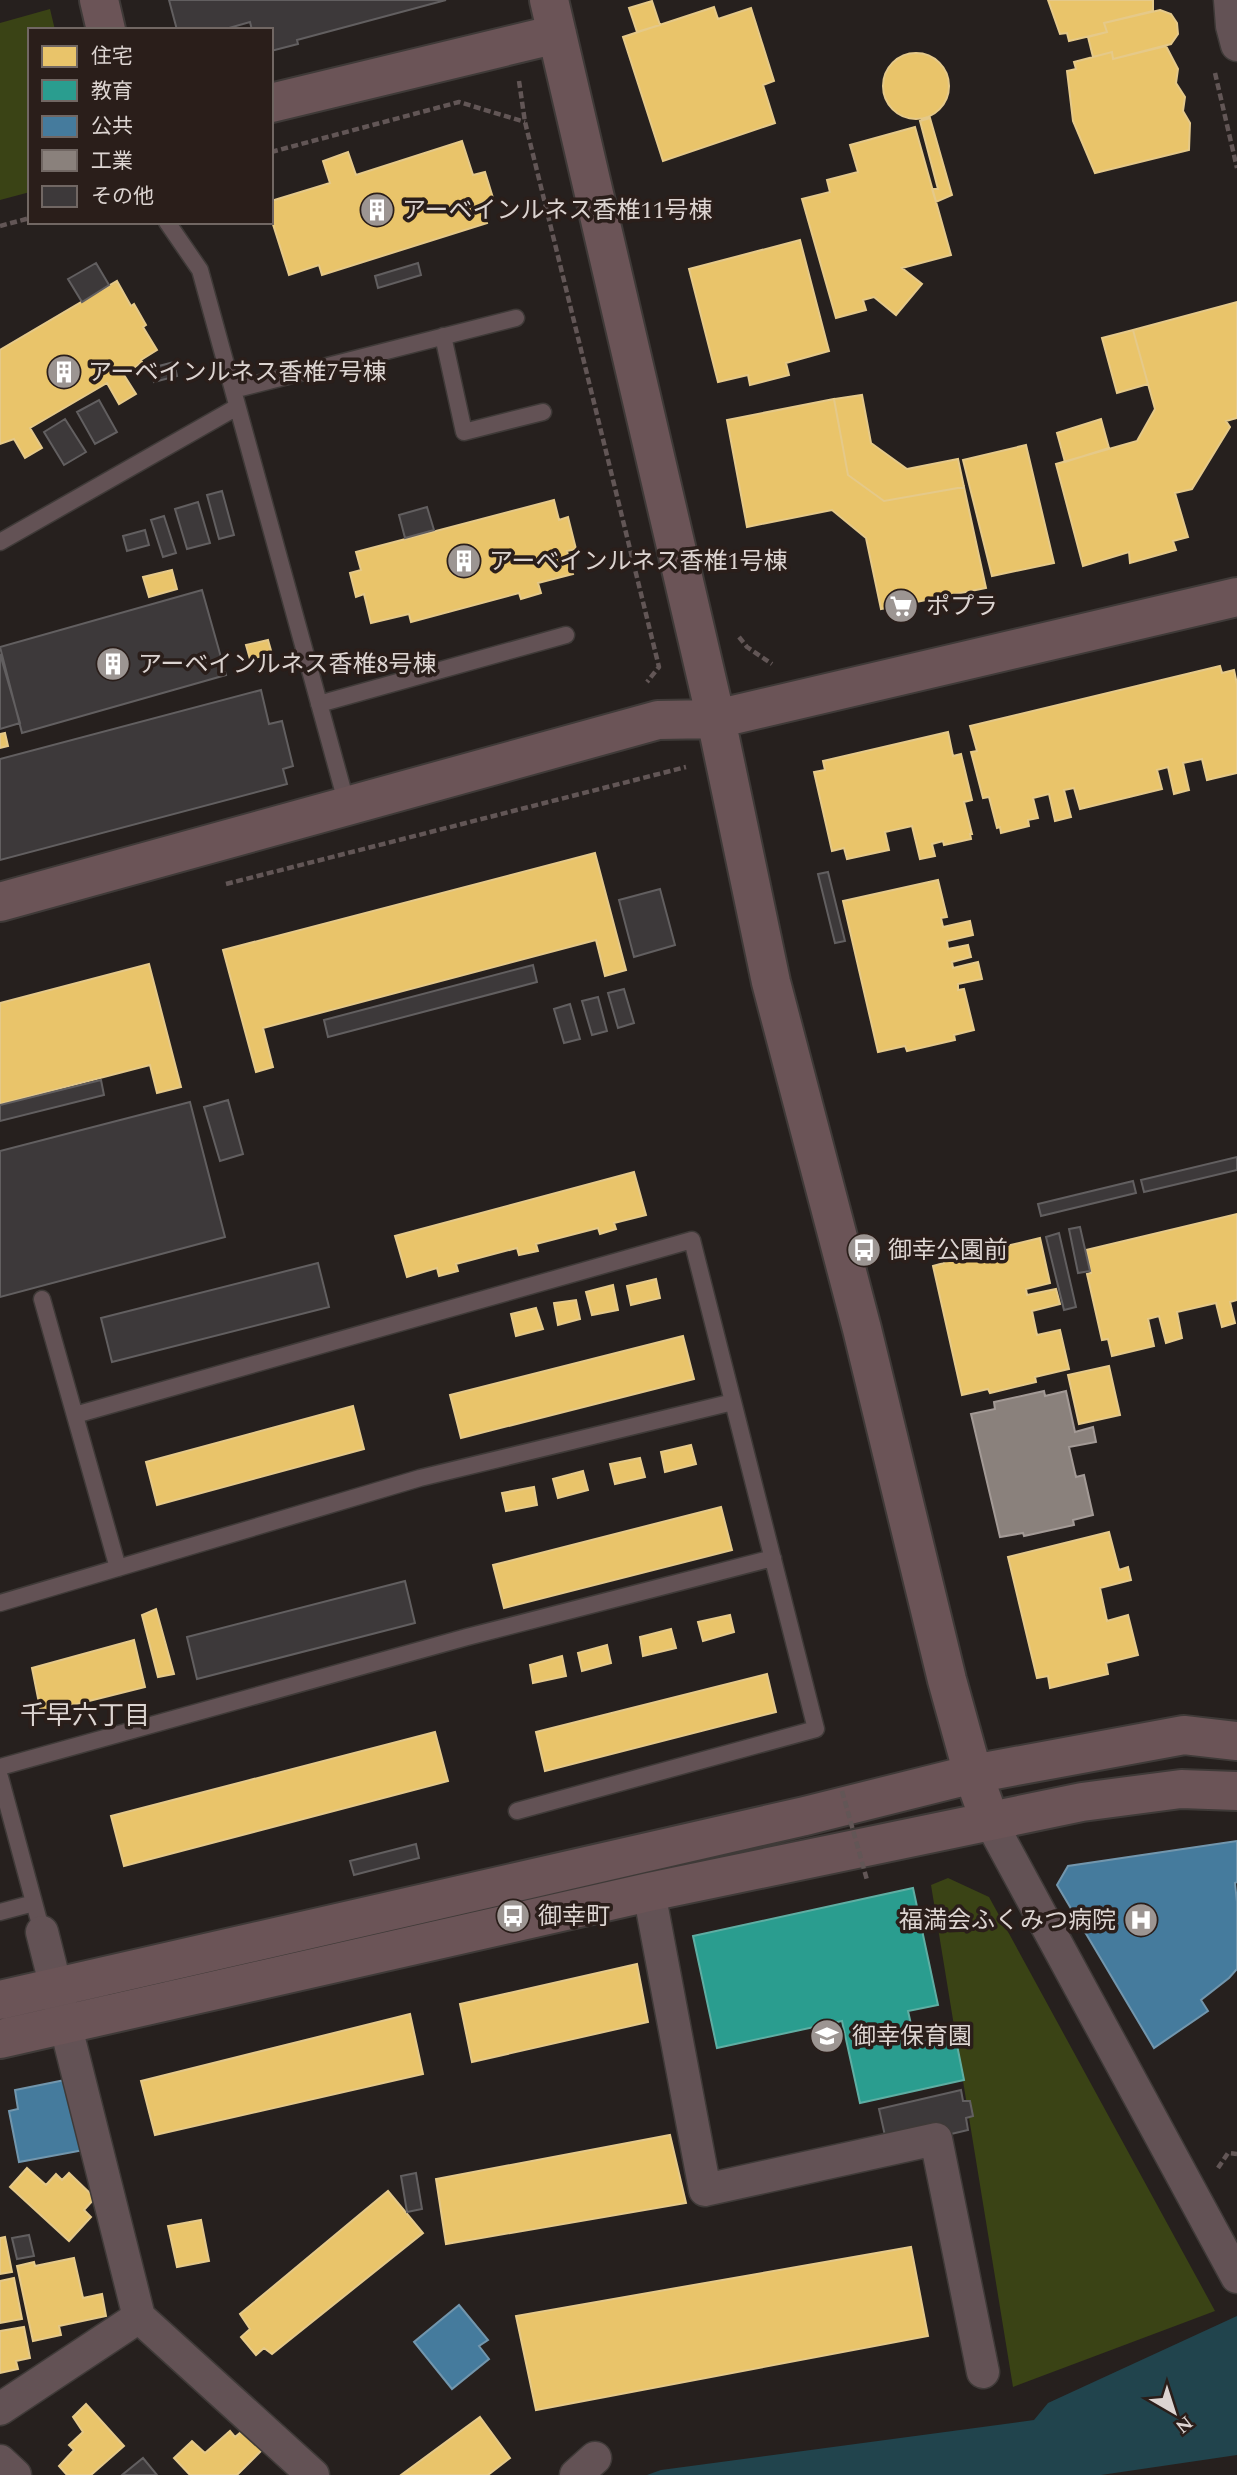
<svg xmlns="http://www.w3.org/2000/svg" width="1237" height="2475" viewBox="0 0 1237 2475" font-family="Spectral,'Noto Sans JP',serif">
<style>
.green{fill:#3a4315}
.water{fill:#21444d}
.homes{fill:#e9c46a;stroke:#e5c989;stroke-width:2}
.schools{fill:#2a9d8f;stroke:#5faea3;stroke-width:2}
.public{fill:#457b9d;stroke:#7296ad;stroke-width:2}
.industry{fill:#8a817c;stroke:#a39a96;stroke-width:2}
.building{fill:#3d393a;stroke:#625f60;stroke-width:2}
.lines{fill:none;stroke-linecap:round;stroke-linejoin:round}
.lane-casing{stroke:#3f3a38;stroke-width:19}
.street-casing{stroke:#3f3a38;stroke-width:35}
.secondary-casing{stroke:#3f3a38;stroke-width:42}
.path{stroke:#625656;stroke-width:4.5;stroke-dasharray:7 3.5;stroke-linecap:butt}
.lane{stroke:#635255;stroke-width:16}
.street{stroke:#635255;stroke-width:32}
.secondary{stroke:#6b5457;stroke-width:38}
.path-bridge{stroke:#625656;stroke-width:4.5;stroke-dasharray:7 3.5;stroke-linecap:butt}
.labels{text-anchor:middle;stroke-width:7;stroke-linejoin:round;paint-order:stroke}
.poi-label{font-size:24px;fill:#dcd4d1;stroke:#2a1e1a;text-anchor:start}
.neighbourhood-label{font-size:26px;fill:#dcd4d1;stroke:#2a1e1a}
</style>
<rect width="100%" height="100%" fill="#26201e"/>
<path class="green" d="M50 9 55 30H30V192L0 200V23Z
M948 1878 989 1897 1215 2311 1013 2387 931 1885Z"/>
<path class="water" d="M1237 2316V2455L1101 2475H647L661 2470 1034 2420 1048 2403Z"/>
<path class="homes" d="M1048 0H1153V11L1104 23 1107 32 1069 41 1067 33 1060 34Z
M652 1 660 25 637 32 629 8Z
M714 7 718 19 751 8 774 81 763 85 775 123 663 161 623 37Z
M1160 10 1171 14 1177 23 1178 34 1171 44 1113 59 1112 52 1093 57 1088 37 1107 32 1104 23Z
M1166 46 1178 69 1176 83 1185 97 1183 111 1190 123 1189 150 1095 173 1073 121 1067 71 1076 69 1074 62 1112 52 1113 59Z
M883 86a33 33 0 1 1 66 0a33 33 0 1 1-66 0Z
M930 118 952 195 936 202 932 189H938L920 121Z
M915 127 951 255 902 268 922 284 896 315 874 297 863 300 866 310 836 318 802 199 830 192 827 180 858 172 850 145Z
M462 141 473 175 485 172 493 198 481 203 487 223 322 275 319 265 289 275 271 218V201L330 183 323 161 348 152 356 175Z
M800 240 829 351 786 363 789 375 750 385 748 375 718 382 689 269Z
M117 281 131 306 134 304 146 325 143 327 157 350 141 360 142 362 124 375 136 394 119 404 107 383 30 428 42 448 25 458 14 439 0 444V350Z
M1237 302V418L1226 421 1230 427 1192 489 1175 493 1188 537 1173 541 1176 550 1130 563 1129 552 1083 566 1056 464 1137 441 1155 409 1133 330Z
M1133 330 1148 384 1117 393 1102 338Z
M862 395 871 443 907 469 958 459 964 487 884 501 848 475 834 399Z
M834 399 848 475 884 501 964 487 986 588 881 609 866 538 832 510 747 527 727 420Z
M1101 419 1109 448 1065 462 1057 433Z
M1026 445 1054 563 992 576 963 460Z
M554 500 559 520 568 517 576 549 567 551 573 574 538 583 541 593 521 599 519 593 411 622 409 614 371 623 364 594 356 597 350 573 361 570 356 552Z
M172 570 177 589 149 597 143 577Z
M268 640 272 654 250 659 246 645Z
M1220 666 1222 673 1234 670 1237 684V773L1207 780 1202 759 1183 763 1189 790 1174 794 1168 767 1157 770 1162 789 1080 809 1074 788 1064 790 1071 817 1055 821 1049 794 1033 798 1038 818 1028 820 1029 826 1001 833 1000 827 997 828 989 797 983 798 971 752 977 751 970 726Z
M948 732 953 756 961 754 972 800 964 802 972 834H970L971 839 944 845 943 841 932 844 935 856 920 859 912 826 885 832 889 850 847 859 844 848 832 851 814 772 825 770 823 761Z
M5 733 8 746 0 748V734Z
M595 853 626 970 605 976 596 940 263 1028 273 1067 256 1072 223 950Z
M938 880 947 917 941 918 943 927 970 921 973 935 947 941 948 949 968 945 971 957 952 962 953 968 978 962 982 979 958 984V990L964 989 974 1030 954 1035 955 1040 907 1051 905 1046 878 1052 843 901Z
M149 964 181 1087 157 1093 150 1065 0 1104V1003Z
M634 1172 646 1215 614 1223 616 1229 600 1234 598 1228 536 1244 538 1251 519 1255 517 1248 456 1264 458 1271 439 1276 437 1268 407 1277 395 1236Z
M1237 1214V1300L1230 1302 1235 1323 1222 1327 1216 1303 1177 1312 1182 1338 1166 1343 1159 1316 1148 1319 1154 1346 1112 1356 1108 1339 1102 1340 1087 1274 1091 1273 1086 1250Z
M1040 1238 1050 1283 1026 1289 1027 1295 1056 1289 1060 1304 1032 1311 1037 1335 1060 1330 1069 1369 1035 1377 1036 1382 990 1393 988 1389 962 1395 933 1266 944 1263 942 1253 1000 1239 1002 1247Z
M656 1279 660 1298 631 1305 627 1286Z
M613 1285 618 1310 592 1315 586 1292Z
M576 1300 580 1319 558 1325 554 1303Z
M536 1308 543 1329 516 1336 511 1314Z
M683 1336 694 1379 461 1438 450 1395Z
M1109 1366 1120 1415 1079 1424 1068 1375Z
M353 1406 364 1449 157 1505 146 1462Z
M691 1445 696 1464 665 1472 661 1452Z
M640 1458 645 1477 615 1484 610 1464Z
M583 1471 588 1490 558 1498 553 1479Z
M534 1487 537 1505 506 1511 502 1493Z
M721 1507 732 1550 504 1608 493 1565Z
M1109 1532 1119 1570 1128 1567 1131 1580 1100 1588 1107 1621 1128 1615 1138 1655 1106 1663 1108 1674 1050 1688 1048 1676 1037 1678 1008 1557Z
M156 1609 174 1674 158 1677 142 1615Z
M730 1615 734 1632 703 1641 698 1622Z
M671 1629 676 1648 643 1656 640 1637Z
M134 1640 145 1687 41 1713 32 1668Z
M607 1645 611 1663 582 1671 578 1653Z
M562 1656 566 1676 533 1683 530 1665Z
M767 1674 776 1712 545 1771 536 1732Z
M435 1732 448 1781 124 1866 111 1816Z
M637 1964 648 2022 472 2062 460 2004Z
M410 2014 423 2074 155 2135 141 2081Z
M670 2135 686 2203 446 2244 436 2179Z
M27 2168 46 2185 56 2174 62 2180 69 2173 95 2198 84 2210 91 2217 69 2241 10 2187Z
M388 2191 423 2233 272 2354 264 2348 256 2355 241 2337 250 2329 240 2314Z
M201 2220 209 2261 177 2267 168 2226Z
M5 2237 12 2272 0 2274V2238Z
M911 2247 928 2336 536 2410 516 2316Z
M74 2258 83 2298 102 2294 106 2316 59 2326 61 2335 33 2341 17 2266 34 2262 35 2266Z
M14 2278 22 2319 0 2323V2281Z
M24 2327 30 2358 16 2361 18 2369 0 2373V2331Z
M86 2404 124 2446 91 2475H67L59 2466 74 2450 69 2445 83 2432 73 2417Z
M480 2417 510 2458 488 2475H401Z
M246 2428 264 2448 237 2475H190L174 2458 192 2441 205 2453 230 2431 235 2437Z"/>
<path class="schools" d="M913 1888 938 2005 908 2011 914 2038 954 2030 964 2080 860 2103 842 2021 717 2048 693 1936Z"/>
<path class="public" d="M1237 1841V1882L1235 1883 1237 1902V1969L1229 1978 1201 2000 1208 2011 1154 2048 1057 1885 1068 1866Z
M70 2079 84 2150 19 2162 9 2111 18 2109 15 2090Z
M459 2305 488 2340 479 2346 489 2359 452 2389 414 2342Z"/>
<path class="industry" d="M1044 1391 1045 1396 1066 1391 1075 1432 1093 1427 1096 1442 1069 1447 1076 1477 1084 1475 1093 1515 1073 1520 1074 1525 1024 1536 1023 1533 1000 1537 971 1414 995 1409 994 1402Z"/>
<path class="building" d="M169 0H446L297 40 298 44 271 51V30H252L250 22 222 30H177Z
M96 263 109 285 82 302 68 279Z
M418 263 421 275 378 288 375 276Z
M174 362 177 376 154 382 151 368Z
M99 400 117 432 95 444 77 412Z
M65 419 86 452 64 465 44 432Z
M222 491 234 535 219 539 207 495Z
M198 502 210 543 187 549 175 509Z
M427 507 434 530 405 538 399 515Z
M164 516 176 553 163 557 151 520Z
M145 530 149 545 127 551 123 536Z
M202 590 226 675 22 733 0 647Z
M0 654 20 723 0 729Z
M261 690 269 724 282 721 293 766 283 769 287 784 0 860V759Z
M828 872 845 941 835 943 818 874Z
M660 889 675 945 634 957 619 900Z
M533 965 537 982 328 1037 324 1020Z
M624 989 634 1023 618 1028 608 993Z
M598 997 607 1031 592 1035 582 1001Z
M570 1004 580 1039 564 1043 554 1009Z
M101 1080 104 1095 0 1121V1105Z
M228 1100 243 1154 220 1161 204 1107Z
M190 1102 225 1237 0 1297V1151Z
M1237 1157V1170L1144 1192 1141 1180Z
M1133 1181 1136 1193 1041 1216 1038 1204Z
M1080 1227 1090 1271 1078 1273 1069 1229Z
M1059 1233 1076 1307 1064 1310 1046 1237Z
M318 1263 329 1307 112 1362 101 1318Z
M405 1581 415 1623 197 1679 187 1637Z
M416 1844 419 1858 354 1875 350 1861Z
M961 2090 963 2101H970L973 2116 966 2118 968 2130 888 2149 879 2109Z
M416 2173 422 2209 407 2212 401 2176Z
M29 2235 34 2256 17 2259 12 2238Z
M143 2458 157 2475H122Z"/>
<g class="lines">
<g class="lane-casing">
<path id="lane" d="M167 222 200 270 347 805
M443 336 464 432 543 412
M233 390 516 318
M0 542 237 407
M319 704 566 635
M42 1299 118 1568
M75 1415 692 1240 816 1729 517 1811
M0 1603 420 1478 733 1402
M0 1767 467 1637 773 1558
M0 1777 42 1932
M0 1912 34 1903"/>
</g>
<g class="street-casing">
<path id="street" d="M1230 0 1232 26 1237 45
M990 1821 1237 2277
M649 1892 705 2190 936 2139 983 2372
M42 1932 139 2317 313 2475
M0 2409 139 2317
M0 2461 15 2475
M576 2475 595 2458"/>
</g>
<g class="secondary-casing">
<path id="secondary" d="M99 0 106 30
M549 0 716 719 771 982 862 1329 947 1680 973 1774 990 1821
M271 103 557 34
M0 902 658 720 716 719 1237 597
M0 2000 805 1816 973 1774 1184 1735 1237 1741
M0 2039 649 1892 1082 1802 1181 1789 1237 1791"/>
</g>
<path class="path" d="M1215 73 1237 168
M519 81 525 122 659 667 647 682
M271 152 459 102 525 122
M0 226 30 218
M739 637 747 647 772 664
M226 884 686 767
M1218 2168 1228 2153 1237 2154"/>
<use href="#lane" class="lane"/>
<use href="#street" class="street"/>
<use href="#secondary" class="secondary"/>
<path class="path-bridge" d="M842 1791 867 1880"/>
</g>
<defs>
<g id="building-disc" transform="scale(1.75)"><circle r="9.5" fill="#9c9592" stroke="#2a1e1a"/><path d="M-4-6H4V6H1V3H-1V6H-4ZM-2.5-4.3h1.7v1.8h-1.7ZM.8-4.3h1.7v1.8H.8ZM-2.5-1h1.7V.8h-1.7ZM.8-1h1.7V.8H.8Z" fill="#fff"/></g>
<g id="supermarket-disc" transform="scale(1.75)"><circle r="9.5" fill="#9c9592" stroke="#2a1e1a"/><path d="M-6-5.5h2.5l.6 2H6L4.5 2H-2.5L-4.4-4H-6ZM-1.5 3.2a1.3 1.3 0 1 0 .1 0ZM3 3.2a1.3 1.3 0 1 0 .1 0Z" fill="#fff"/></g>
<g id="bus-disc" transform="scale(1.75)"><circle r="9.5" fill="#9c9592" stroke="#2a1e1a"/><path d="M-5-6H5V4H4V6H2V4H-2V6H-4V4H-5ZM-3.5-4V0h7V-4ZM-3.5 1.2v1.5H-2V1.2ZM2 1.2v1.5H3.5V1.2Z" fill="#fff"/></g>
<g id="hospital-disc" transform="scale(1.75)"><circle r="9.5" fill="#9c9592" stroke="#2a1e1a"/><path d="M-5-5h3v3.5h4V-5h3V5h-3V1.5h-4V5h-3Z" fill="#fff"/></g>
<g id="school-disc" transform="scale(1.75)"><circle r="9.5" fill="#9c9592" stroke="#2a1e1a"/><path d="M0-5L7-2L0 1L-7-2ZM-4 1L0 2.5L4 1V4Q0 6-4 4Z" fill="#fff"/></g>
</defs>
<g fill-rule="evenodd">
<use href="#building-disc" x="377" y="210"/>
<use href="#building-disc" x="64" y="372"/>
<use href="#building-disc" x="464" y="561"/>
<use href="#supermarket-disc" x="901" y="606"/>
<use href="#building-disc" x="113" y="664"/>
<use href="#bus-disc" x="864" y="1250"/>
<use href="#bus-disc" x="513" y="1916"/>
<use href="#hospital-disc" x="1141" y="1920"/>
<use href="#school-disc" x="827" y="2036"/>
</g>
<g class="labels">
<g class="poi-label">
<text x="402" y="218">アーベインルネス香椎11号棟</text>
<text x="88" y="380">アーベインルネス香椎7号棟</text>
<text x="489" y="569">アーベインルネス香椎1号棟</text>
<text x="926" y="614">ポプラ</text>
<text x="138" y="672">アーベインルネス香椎8号棟</text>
<text x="888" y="1258">御幸公園前</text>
<text x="538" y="1924">御幸町</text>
<text x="1116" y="1928" text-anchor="end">福満会ふくみつ病院</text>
<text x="852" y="2044">御幸保育園</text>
</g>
<g class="neighbourhood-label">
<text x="85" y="1724">千早六丁目</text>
</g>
</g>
<rect x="28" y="28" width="245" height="196" fill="#2a1e1a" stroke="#716763" stroke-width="2"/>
<rect x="42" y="46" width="35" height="21" fill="#e9c46a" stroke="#716763" stroke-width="2"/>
<text x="91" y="63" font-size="21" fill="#dcd4d1">住宅</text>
<rect x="42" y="80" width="35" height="21" fill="#2a9d8f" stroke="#716763" stroke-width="2"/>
<text x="91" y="98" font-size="21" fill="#dcd4d1">教育</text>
<rect x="42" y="116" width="35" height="21" fill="#457b9d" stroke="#716763" stroke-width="2"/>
<text x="91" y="133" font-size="21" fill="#dcd4d1">公共</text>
<rect x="42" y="150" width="35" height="21" fill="#8a817c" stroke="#716763" stroke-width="2"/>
<text x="91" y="168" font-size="21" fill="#dcd4d1">工業</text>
<rect x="42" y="186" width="35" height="21" fill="#3d393a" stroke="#716763" stroke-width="2"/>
<text x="91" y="203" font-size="21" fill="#dcd4d1">その他</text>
<g transform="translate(1174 2412) rotate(141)" stroke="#2a1e1a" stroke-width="5" paint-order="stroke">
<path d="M0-5L12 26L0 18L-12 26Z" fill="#dcd4d1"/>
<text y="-10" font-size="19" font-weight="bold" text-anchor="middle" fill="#dcd4d1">N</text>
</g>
</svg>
